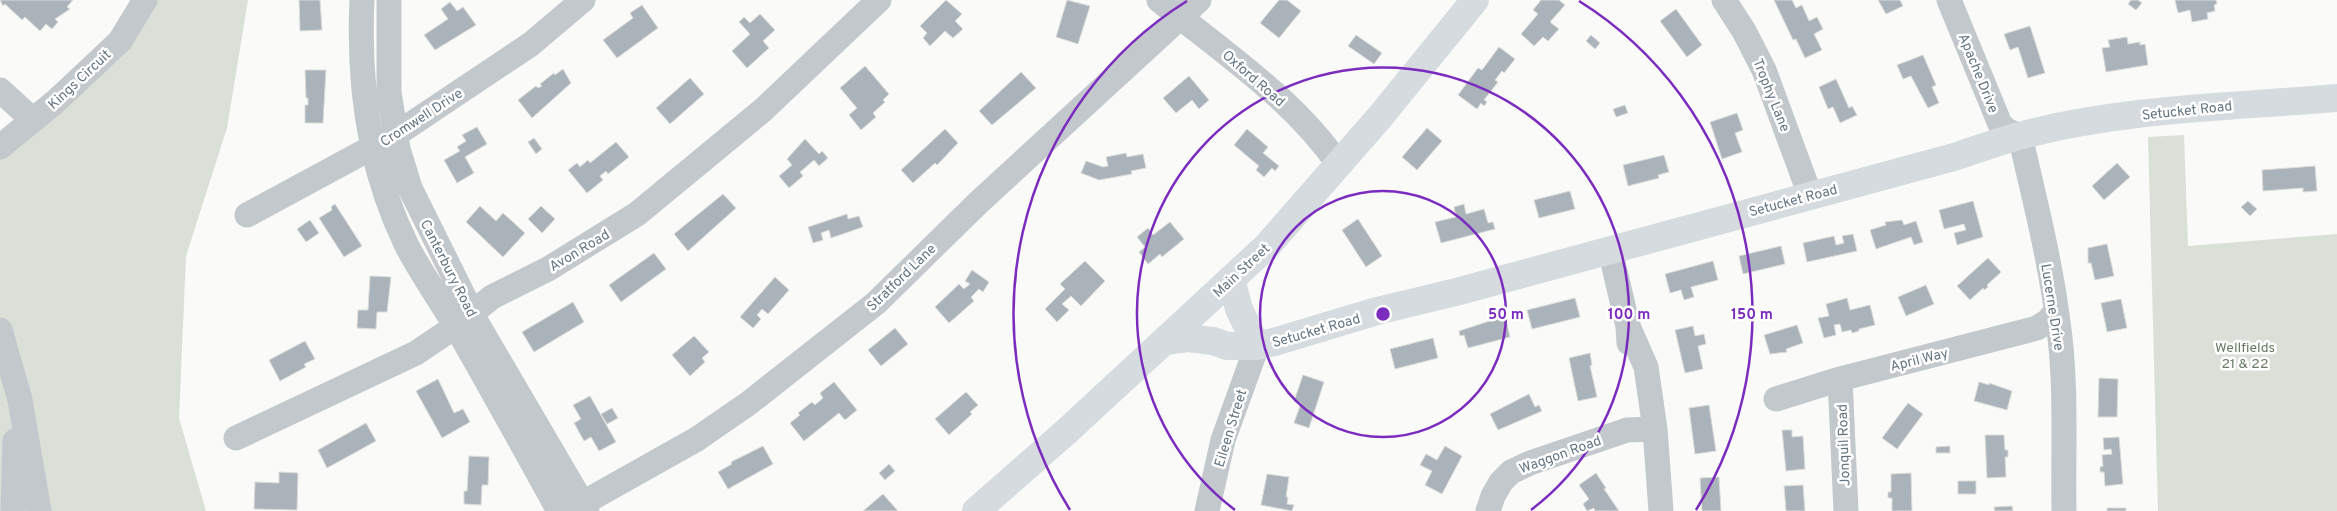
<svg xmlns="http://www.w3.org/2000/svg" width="2337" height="511" viewBox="0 0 2337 511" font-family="Overpass,sans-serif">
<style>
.green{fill:#dadfd7}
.building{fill:#aab3b9;stroke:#dcdcda}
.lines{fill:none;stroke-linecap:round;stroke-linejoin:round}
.minor{stroke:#c3c8cc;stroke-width:25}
.major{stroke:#d6dbdf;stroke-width:28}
.ring{fill:none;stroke:#7b2cbf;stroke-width:2.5}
.labels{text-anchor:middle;stroke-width:5;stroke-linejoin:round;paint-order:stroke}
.street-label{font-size:14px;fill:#657683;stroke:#fff}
.park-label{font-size:14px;fill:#687a64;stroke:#fff}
.centre{fill:#7b2cbf;stroke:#fff;stroke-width:2.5}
.ring-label{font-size:15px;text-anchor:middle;font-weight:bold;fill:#7b2cbf;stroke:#fff;stroke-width:5;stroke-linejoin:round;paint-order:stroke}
</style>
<rect width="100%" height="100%" fill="#fafaf8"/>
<path class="green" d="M142 0H248L227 128 186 256 179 418 206 511H0V148L69 91Z
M2184 135 2188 246 2337 234V511H2158L2148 137Z"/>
<path class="building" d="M0 0H73L67 7 70 9 55 19 58 22 52 29 46 24 40 31 25 17 22 20 5 4 3 6Z
M299 0H320L322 30 300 31Z
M946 0 962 14 955 21 963 29 953 38 945 31 930 46 923 38 927 33 920 26Z
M1067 0 1090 6 1078 44 1056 37Z
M1279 0H1287L1301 11 1279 38 1260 23Z
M1541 0H1559L1565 5 1550 22 1559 29 1548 41 1543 37 1534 46 1521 34 1538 14 1533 10Z
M1774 0H1792L1796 8 1802 5 1809 21 1817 17 1823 29 1814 34 1822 50 1805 58 1796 39 1793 40Z
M1878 0H1900L1903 6 1886 14Z
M2131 0H2138L2142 3 2136 10 2128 4Z
M2175 0H2216L2217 4 2214 5 2215 11 2207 13 2208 19 2192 22 2190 10 2178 13Z
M450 2 457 11 463 7 476 25 435 50 424 35 448 19 441 9Z
M642 5 658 28 617 58 603 40 633 18 630 13Z
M1676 9 1702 45 1687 57 1660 21Z
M760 14 775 30 763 41 769 48 747 68 732 51 750 34 739 22 744 17 750 23Z
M2030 26 2045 73 2028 78 2018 47 2010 50 2004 34Z
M1356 35 1382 53 1374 64 1348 46Z
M1591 35 1600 43 1595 49 1586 41Z
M2127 37 2128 44 2140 42V45L2145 44 2148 65 2106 72 2102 48 2110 47 2108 40Z
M1499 47 1515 59 1504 73 1502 71 1495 80 1498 82 1484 100 1487 102 1484 106 1481 103 1477 109 1458 95 1478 68 1482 70Z
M1923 55 1936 85 1932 87 1939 103 1928 108 1911 76 1903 79 1897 65Z
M865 66 889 94 883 100 885 102 873 113 876 117 861 130 849 115 857 108 840 88Z
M563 69 571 83 532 118 518 100 536 86 538 88 542 86 540 84 554 73 555 75Z
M305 70H326L323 123H305V105H308V98H306Z
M1021 72 1036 88 992 125 979 111Z
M1189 76 1209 100 1199 109 1192 100 1176 113 1163 98Z
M690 78 704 94 670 124 656 108Z
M1836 79 1849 108 1852 106 1857 115 1840 123 1833 107 1828 109 1819 87Z
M1625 105 1628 113 1616 117 1613 109Z
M1737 113 1743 130 1735 133 1742 152 1722 159 1710 122Z
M477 127 487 144 465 157 474 173 457 183 444 160 460 151 457 147 466 141 462 135Z
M1427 128 1442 141 1417 170 1402 157Z
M945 129 958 143 937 165 935 163 913 183 901 170Z
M1247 129 1268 147 1263 153 1279 166 1275 171 1272 168 1264 177 1256 170 1259 166 1234 145Z
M534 138 542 149 536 154 528 142Z
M805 139 819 154 822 151 828 158 819 166 814 160 800 172 803 176 789 188 779 176 792 165 787 159Z
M616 142 629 157 608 174 606 171 600 176 603 180 587 193 568 170 577 163 580 167 588 160 590 163Z
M1126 153 1127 157 1143 154 1146 168 1131 171 1132 174 1099 180 1081 173 1086 161 1103 167 1108 166 1106 157Z
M1664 155 1669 172 1658 175 1659 178 1628 186 1623 165Z
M2117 163 2130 177 2104 200 2092 186Z
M2315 166 2317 191 2303 192V188L2263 191 2262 170Z
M1570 191 1575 209 1539 218 1534 200Z
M723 194 736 208 688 251 674 234Z
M1973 201 1983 237 1957 245 1954 233 1966 230 1964 224 1944 229 1939 210Z
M2248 201 2257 209 2250 216 2241 207Z
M335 204 362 246 344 257 319 218 332 210 331 207Z
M1464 204 1466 214 1484 209 1488 223 1493 222 1495 229 1441 243 1435 222 1456 217 1454 207Z
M480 206 496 221 503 213 525 233 503 257 466 222Z
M541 206 555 219 542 233 528 219Z
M847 214 848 219 859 216 863 227 831 238 829 230 821 233 823 240 813 243 808 227Z
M1358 219 1382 256 1366 267 1342 230Z
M310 220 319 233 306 242 297 229Z
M1902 220 1904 225 1916 221 1923 242 1914 245 1911 237 1876 249 1870 230 1886 225 1885 222Z
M1170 222 1184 239 1162 257 1160 254 1148 264 1139 252 1145 247 1137 237 1148 228 1153 235Z
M1853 234 1857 251 1807 262 1803 243 1834 236 1836 245 1844 243 1842 236Z
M2107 244 2114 276 2095 280 2091 263H2088V248Z
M1781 246 1785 264 1743 274 1739 256Z
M654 253 666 269 621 302 609 285Z
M1988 258 2001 272 1987 285 1988 287 1984 290 1983 288 1970 300 1957 286Z
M1085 261 1105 281 1081 306 1071 296 1062 304 1069 310 1057 322 1045 309 1065 289 1060 284Z
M1713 261 1718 280 1691 287 1694 297 1684 300 1681 290 1670 293 1665 274Z
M972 270 989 282 983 292 979 289 971 297 974 301 949 323 935 307 959 284 964 289 970 284 965 281Z
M370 276 391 277 387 312H377L376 329 357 328 358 310H368Z
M775 277 789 290 768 314 762 309 757 315 761 319 753 328 740 317Z
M1926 285 1934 304 1906 316 1898 297Z
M1575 298 1580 317 1532 329 1527 310Z
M1847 298 1850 310 1870 305 1875 325 1859 329V331L1852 333 1851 330 1842 332 1840 324 1834 325 1836 335 1824 338 1818 318 1829 316 1826 304Z
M2121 299 2127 328 2107 332 2101 303Z
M573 302 584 322 534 352 522 332Z
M1505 316 1510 337 1468 348 1464 335 1460 336 1459 331Z
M1797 325 1803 343 1786 349 1787 352 1770 354 1764 335Z
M1693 326 1695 336 1704 334 1706 344 1698 346 1703 369 1685 373 1675 330Z
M895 328 908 344 881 366 868 350Z
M694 336 709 352 702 358 705 362 690 376 672 355Z
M1433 338 1438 358 1395 369 1390 349Z
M305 341 315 359 304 364 306 367 280 381 269 360Z
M1590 353 1592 365 1590 366 1597 397 1578 401 1569 358Z
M1303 375 1324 382 1309 428 1294 423 1301 403 1294 401Z
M2099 378 2118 379 2117 417H2098Z
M438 379 454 413 463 409 470 422 442 438 416 391Z
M834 382 857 410 845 420 839 413 804 441 790 423 800 415 798 413 812 402 815 405 823 398 820 393Z
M1979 382 1989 385V383L2012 391 2007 410 1974 401Z
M966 392 978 405 970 412 972 414 949 435 935 419Z
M1529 394 1535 407 1539 405 1542 411 1498 430 1490 414Z
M590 396 616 442 599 451 591 437 584 441 574 423 581 419 573 405Z
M1908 403 1923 414 1897 449 1882 438Z
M1709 405 1716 451 1695 454 1689 408Z
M612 408 618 418 607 424 601 414Z
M366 423 376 441 327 468 318 450Z
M1782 430H1792V437L1803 436 1805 469 1786 471Z
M1985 435H2004L2005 450H2008V457H2005L2006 477 1987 478Z
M2119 437 2123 484 2105 486 2104 472H2100V467L2103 466 2102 455 2112 454 2111 449 2104 450 2103 438Z
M763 446 773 464 728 489 718 472 732 464 731 462Z
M1445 446 1462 456 1442 494 1425 485 1432 471 1420 465 1426 454 1437 460Z
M1950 446V453H1936V447Z
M469 456 489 457 488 485H482L481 505 464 504V491H467Z
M889 464 895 471 885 480 879 473Z
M279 472 298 473 297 510 254 509 255 482 279 483Z
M1596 473 1606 488 1604 489 1619 511H1595L1594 508 1587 511 1583 504 1589 499 1579 485Z
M1911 473 1912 511H1892V498H1888V492H1891V474Z
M1267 474 1289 477 1286 497H1288L1287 504 1294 505 1292 511 1261 505Z
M1719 477 1721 511H1702L1700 478Z
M1958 481H1976V494H1958Z
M1803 485 1805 511H1786L1784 486Z
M883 494 898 511H863Z
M2012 506 2013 511H1995L1994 507Z
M2107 508H2126V511H2107Z"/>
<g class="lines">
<path class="minor" d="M362 0C358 84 369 168 406 244 421 274 442 302 459 332 493 391 526 451 559 511
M389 0V92L398 149 410 188 478 325 587 511
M1159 0C1221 51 1293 98 1339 165
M1724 0 1744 31 1764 70 1810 195
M1949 0 2000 124 2006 130 2020 136C2034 197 2050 259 2058 322 2067 383 2063 449 2064 511
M0 90 33 120
M0 147 55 102 120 41 145 0
M247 215 395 135 531 44 583 0
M1610 250 1628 326 1629 343
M1628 326 1646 367 1655 429 1661 511
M0 330 20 400 39 511
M1840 379 1846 511
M1776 399 1840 379 2037 328 2048 321 2056 311
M236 438 416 353 456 326 492 297 548 269 637 214 763 110 879 0
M13 511 15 441
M569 511 697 439 749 403 876 303 978 203 1199 0
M1207 511 1223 440 1257 346
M1488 511 1493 496 1501 482 1511 472 1530 463 1627 430 1655 429"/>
<path class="major" d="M1231 279 1239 309 1257 346
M1165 341 1188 338 1213 341 1227 346H1257L1274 342 1377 311 1456 292 1954 157C1976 150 1997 142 2019 136 2123 108 2231 107 2337 98
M976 511 1067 431 1267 246 1379 118 1475 0"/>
</g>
<g class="ring">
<circle cx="1383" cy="314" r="123"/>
<path d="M1235 510A246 246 0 1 1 1531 510"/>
<path d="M1070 510A369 369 0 0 1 1187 1M1579 1A369 369 0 0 1 1696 510"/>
</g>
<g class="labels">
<g class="street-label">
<text transform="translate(1979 73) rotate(68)" y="5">Apache Drive</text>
<text transform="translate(1254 78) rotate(41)" y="5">Oxford Road</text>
<text transform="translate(79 79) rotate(-43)" y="5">Kings Circuit</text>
<text transform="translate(1772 95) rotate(68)" y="5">Trophy Lane</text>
<text transform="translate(2187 110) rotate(-6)" y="5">Setucket Road</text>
<text transform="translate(421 117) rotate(-33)" y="5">Cromwell Drive</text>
<text transform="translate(1793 200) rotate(-15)" y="5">Setucket Road</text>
<text transform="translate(579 250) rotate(-31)" y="5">Avon Road</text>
<text transform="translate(449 268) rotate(63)" y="5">Canterbury Road</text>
<text transform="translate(1241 270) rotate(-43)" y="5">Main Street</text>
<text transform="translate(901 277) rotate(-44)" y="5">Stratford Lane</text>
<text transform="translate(2053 307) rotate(81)" y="5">Lucerne Drive</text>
<text transform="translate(1316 330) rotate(-16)" y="5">Setucket Road</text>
<text transform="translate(1919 359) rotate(-14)" y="5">April Way</text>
<text transform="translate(1230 428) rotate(-73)" y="5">Eileen Street</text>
<text transform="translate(1843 445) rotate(-92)" y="5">Jonquil Road</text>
<text transform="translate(1560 454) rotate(-20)" y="5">Waggon Road</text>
</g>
<g class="park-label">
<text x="2245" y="352">Wellfields<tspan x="2245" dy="16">21 &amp; 22</tspan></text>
</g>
</g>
<circle cx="1383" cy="314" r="8" class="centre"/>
<g class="ring-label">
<text x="1506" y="319">50 m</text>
<text x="1629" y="319">100 m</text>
<text x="1752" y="319">150 m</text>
</g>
</svg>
